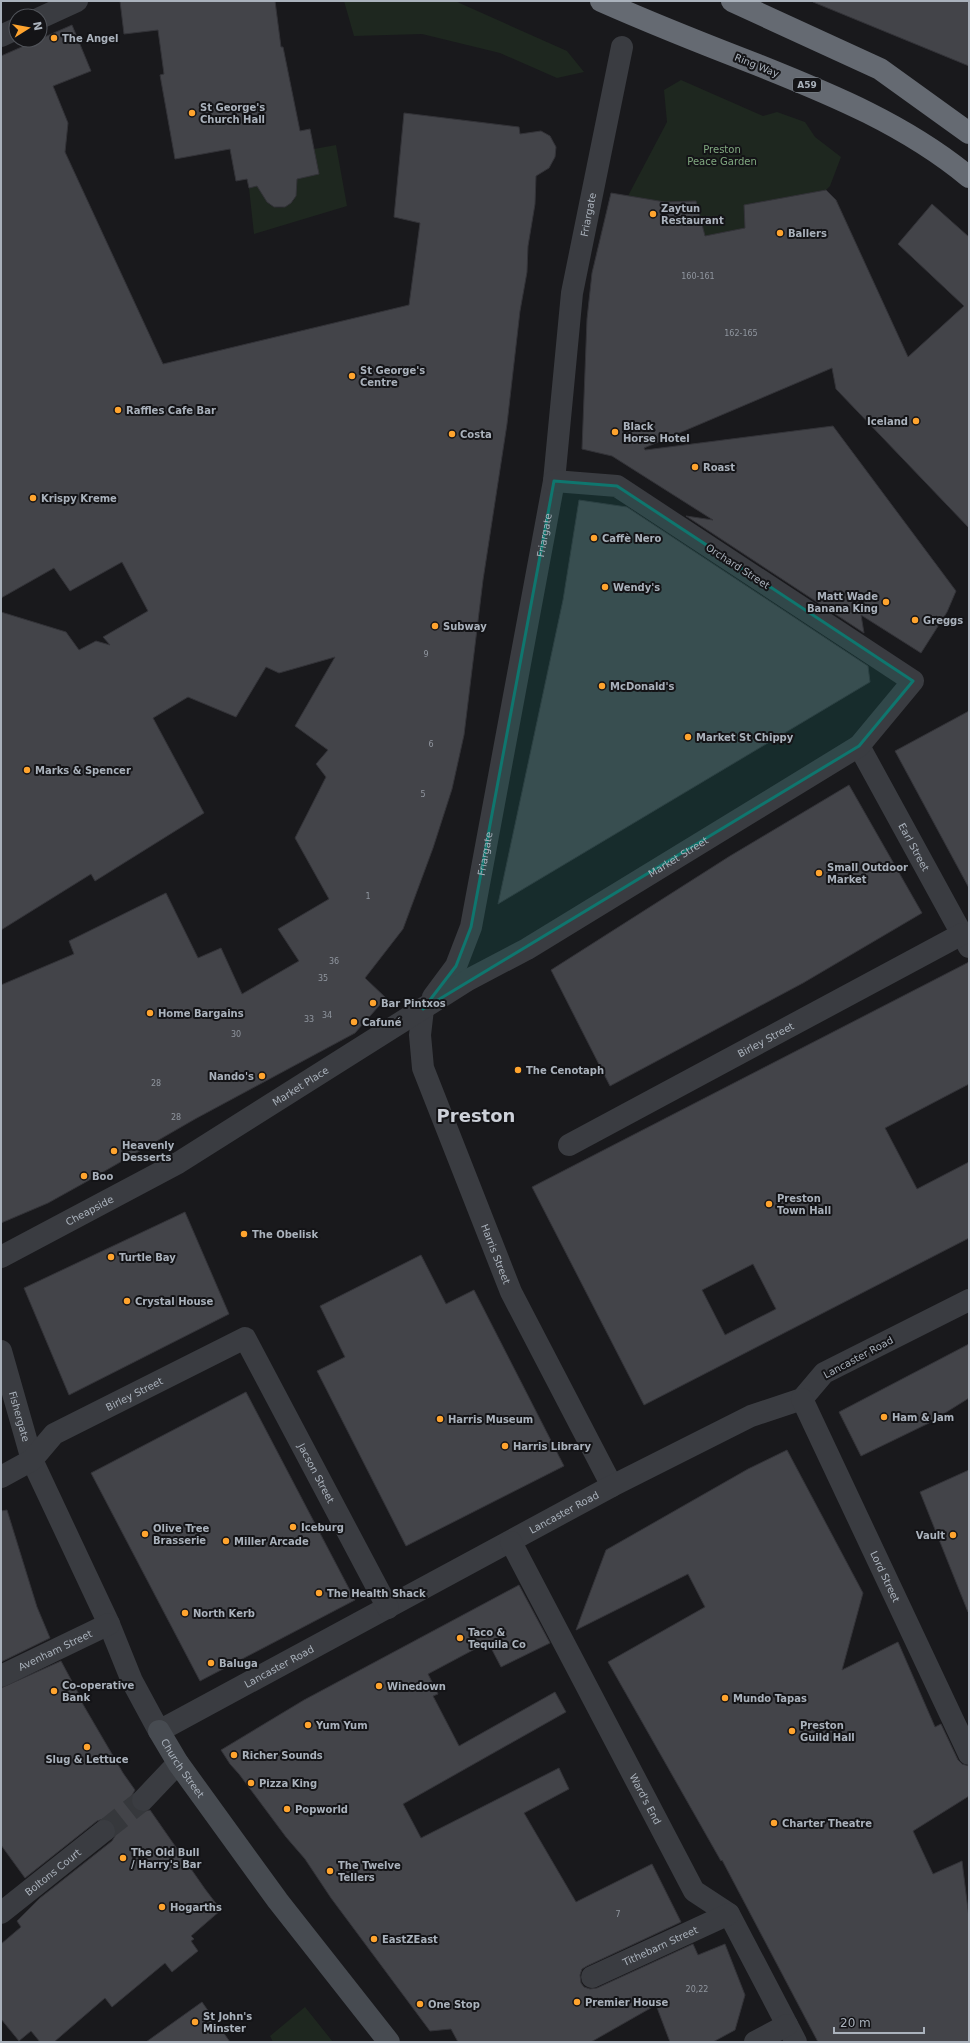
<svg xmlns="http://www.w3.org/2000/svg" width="970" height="2043" viewBox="0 0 970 2043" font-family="'DejaVu Sans',sans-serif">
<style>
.green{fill:#1e271f}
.building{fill:#434449;stroke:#333338;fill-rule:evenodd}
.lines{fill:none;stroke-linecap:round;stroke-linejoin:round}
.street-tunnel{stroke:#36383c;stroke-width:22;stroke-dasharray:22 11;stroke-linecap:butt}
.street{stroke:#3a3c41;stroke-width:22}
.secondary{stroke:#474b51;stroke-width:22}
.highway{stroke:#656a72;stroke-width:22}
.marked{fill:#0f766e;fill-opacity:0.2;stroke:#0f766e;stroke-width:3;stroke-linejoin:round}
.poi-dot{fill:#ffa42e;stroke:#141417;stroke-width:1.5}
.labels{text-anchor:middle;stroke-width:4;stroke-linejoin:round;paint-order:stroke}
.number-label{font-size:8px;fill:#90969f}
.shield{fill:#141417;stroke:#7d838a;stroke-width:1}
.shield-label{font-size:9px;font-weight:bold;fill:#aab2bc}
.poi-label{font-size:10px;font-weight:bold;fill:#aab2bc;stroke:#141417;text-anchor:start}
.street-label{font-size:10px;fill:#aab2bc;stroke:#141417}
.park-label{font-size:10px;fill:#81a980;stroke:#141417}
.town-label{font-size:18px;font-weight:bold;fill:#ccd0d8;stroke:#141417}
</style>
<rect width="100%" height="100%" fill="#19191c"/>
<path class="green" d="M344 1H455L567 51 584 72 557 78 500 53 422 34 354 36Z
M681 80 763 116 777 112 805 122 815 137 841 157 830 186 826 190 744 205 745 228 705 236 696 201 665 202 628 196 667 122 664 90Z
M336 145 347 206 254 234 249 188 261 185C262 194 264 201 272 206 282 211 295 204 296 194 297 189 294 183 295 178 298 169 308 158 314 149Z
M305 2007 333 2042H273L270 2036Z"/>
<path class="building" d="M120 1H275L281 47H283L300 131 310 129 319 174 297 179 296 196 291 203 285 207H274L267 202 257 186 249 188 247 179 236 181 230 149 175 159 160 75 164 74 158 30 124 34Z
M813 1H969V66L813 2Z
M72 25 91 71 53 86 68 123 65 152 163 364 409 305 420 223 394 217 404 113 519 127 520 134 541 131 550 136 556 147 555 157 549 168 536 176 535 204 528 246 527 272 520 311 507 424 483 580 464 735 452 789 433 848 403 929 365 978 386 998 355 1033 195 1119 84 1183 48 1203 1 1223V985L74 954 69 941 166 893 198 958 221 948 242 994 299 961 278 929 329 899 295 838 326 777 316 764 328 750 295 726 335 657 279 673 266 667 236 717 188 697 153 718 204 813 95 881 91 874 1 930V612L66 632 79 650 96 641 110 645 103 637 148 611 122 562 70 591 54 568 1 598V56Z
M826 190 836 200 908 357 964 306 898 244 932 204 969 237V528L836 389 832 368 644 448 645 450 833 426 956 591 947 612 921 653 861 615 864 633 686 516 713 520 612 456 582 449 587 319 592 273 611 193 665 202 696 201 705 236 745 228 744 205Z
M579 500 627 507 868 666 870 682 498 904 563 600Z
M969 711V888L895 751Z
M849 785 922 913 803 983 610 1086 551 970 730 856Z
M969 962V1084L885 1128 917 1189 969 1162V1238L644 1405 532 1187ZM753 1264 776 1309 725 1335 702 1290Z
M185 1212 229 1314 69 1395 24 1288Z
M421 1255 446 1304 474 1290 564 1466 406 1546 317 1371 345 1357 320 1306Z
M969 1344V1398L929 1423 861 1456 839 1412Z
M246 1392 355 1600 200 1681 91 1473Z
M787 1450 863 1593 842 1670 898 1642 935 1727 941 1724 958 1760 962 1764 969 1766V1796L913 1831 933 1874 962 1861 969 1918V2042H818L722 1860 721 1861 608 1662 705 1607 688 1574 576 1630 606 1550 748 1469Z
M969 1470V1611L968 1612 920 1492Z
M7 1510 37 1607 50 1638 1 1662V1511Z
M519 1585 550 1643 501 1667 488 1642 428 1674 438 1694 433 1696 459 1746 555 1692 566 1712 403 1804 421 1838 559 1768 569 1789 524 1813 576 1902 652 1864 681 1922 587 1966 582 1969 580 1975 581 1983 584 1987 590 1989 597 1988 693 1944 698 1955 725 1944 745 1995 735 2030 713 2042H670L656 2005 591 2042H458L451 2029 430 2031 331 1898 305 1859 286 1837 239 1774 230 1764 221 1750 304 1700Z
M61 1661 82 1700 81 1701 123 1773 135 1790 131 1797V1804L134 1809 140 1812 150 1810 205 1889 221 1910 191 1936 194 1939 191 1941 198 1951 172 1972 165 1963 112 2007 105 1998 54 2042H40L31 2031 19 2041 1 2019V1944L21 1927 17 1921 40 1898 112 1841 115 1836 116 1830 114 1824 109 1820 103 1819 97 1821 25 1878 1 1845V1688Z
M202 2002 230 2042H146Z"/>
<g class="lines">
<path class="street-tunnel" d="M104 1831 143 1800"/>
<g class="street">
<path d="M40 18 77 1"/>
<path d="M1 36 16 29"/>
<path id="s1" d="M859 746 969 947"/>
<path id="s2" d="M433 997 456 966 471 927 554 481 572 293 622 47"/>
<path id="s3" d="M423 1009 420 1035 423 1068 511 1292 612 1486"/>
<path id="s4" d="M569 1145 962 934"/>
<path id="s5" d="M1 1257 178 1163 468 980 527 949 859 746 913 681 617 486 554 481"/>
<path id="s6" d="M1 1351 32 1460 109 1624 132 1681 159 1731 612 1486 751 1416 802 1399 824 1373 969 1300"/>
<path id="s7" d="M802 1399 969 1754"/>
<path id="s8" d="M1 1477 32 1460 54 1434 245 1338 388 1608"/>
<path id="s9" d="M511 1542 694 1891 729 1914 796 2042"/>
<path id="s10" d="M1 1676 109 1624"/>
<path d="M143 1800 178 1763"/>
<path id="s11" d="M1 1913 104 1831"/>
<path id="s12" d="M592 1977 729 1914"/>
<path d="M755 2042 787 2025"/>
</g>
<path class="secondary" id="s13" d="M159 1731 178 1763 278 1901 389 2042"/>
<path class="highway" d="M601 1C653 24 706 45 758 65 833 95 906 125 969 177
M732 1 880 69 969 133"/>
</g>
<path class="marked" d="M554 481 617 486 913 681 859 746 423 1009 456 966 471 927Z"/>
<g class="poi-dot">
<circle cx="54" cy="38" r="4"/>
<circle cx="192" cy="113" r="4"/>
<circle cx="653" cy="214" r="4"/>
<circle cx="780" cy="233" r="4"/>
<circle cx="352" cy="376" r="4"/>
<circle cx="118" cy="410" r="4"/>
<circle cx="916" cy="421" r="4"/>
<circle cx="615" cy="432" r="4"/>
<circle cx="452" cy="434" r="4"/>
<circle cx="695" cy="467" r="4"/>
<circle cx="33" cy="498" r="4"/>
<circle cx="594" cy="538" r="4"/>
<circle cx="605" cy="587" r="4"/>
<circle cx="886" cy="602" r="4"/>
<circle cx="915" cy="620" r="4"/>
<circle cx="435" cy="626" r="4"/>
<circle cx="602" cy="686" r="4"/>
<circle cx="688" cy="737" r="4"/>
<circle cx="27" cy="770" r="4"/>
<circle cx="819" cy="873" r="4"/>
<circle cx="373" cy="1003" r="4"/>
<circle cx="150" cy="1013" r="4"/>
<circle cx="354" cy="1022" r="4"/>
<circle cx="518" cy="1070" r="4"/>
<circle cx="262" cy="1076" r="4"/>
<circle cx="114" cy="1151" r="4"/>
<circle cx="84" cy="1176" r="4"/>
<circle cx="769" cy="1204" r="4"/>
<circle cx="244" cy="1234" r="4"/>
<circle cx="111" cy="1257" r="4"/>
<circle cx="127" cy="1301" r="4"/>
<circle cx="884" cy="1417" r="4"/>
<circle cx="440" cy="1419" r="4"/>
<circle cx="505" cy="1446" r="4"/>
<circle cx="293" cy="1527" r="4"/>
<circle cx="145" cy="1534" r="4"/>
<circle cx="953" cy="1535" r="4"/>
<circle cx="226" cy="1541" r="4"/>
<circle cx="319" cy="1593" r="4"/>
<circle cx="185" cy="1613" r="4"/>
<circle cx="460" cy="1638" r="4"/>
<circle cx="211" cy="1663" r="4"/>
<circle cx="379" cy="1686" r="4"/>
<circle cx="54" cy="1691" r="4"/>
<circle cx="725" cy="1698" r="4"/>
<circle cx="308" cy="1725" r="4"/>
<circle cx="792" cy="1731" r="4"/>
<circle cx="87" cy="1747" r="4"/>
<circle cx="234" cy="1755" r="4"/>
<circle cx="251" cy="1783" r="4"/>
<circle cx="287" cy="1809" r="4"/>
<circle cx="774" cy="1823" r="4"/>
<circle cx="123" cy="1858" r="4"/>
<circle cx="330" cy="1871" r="4"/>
<circle cx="162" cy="1907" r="4"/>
<circle cx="374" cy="1939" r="4"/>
<circle cx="577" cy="2002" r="4"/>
<circle cx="420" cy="2004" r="4"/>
<circle cx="195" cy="2022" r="4"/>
</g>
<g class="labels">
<g class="number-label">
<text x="698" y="279">160-161</text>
<text x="741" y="336">162-165</text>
<text x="426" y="657">9</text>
<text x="431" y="747">6</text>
<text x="423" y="797">5</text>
<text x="368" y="899">1</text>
<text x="334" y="964">36</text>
<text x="323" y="981">35</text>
<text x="327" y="1018">34</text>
<text x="309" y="1022">33</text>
<text x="236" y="1037">30</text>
<text x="156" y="1086">28</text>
<text x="176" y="1120">28</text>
<text x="618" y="1917">7</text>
<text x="697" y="1992">20,22</text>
</g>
<rect class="shield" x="793" y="78" width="28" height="14" rx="3"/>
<g class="shield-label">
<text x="807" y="88">A59</text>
</g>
<g class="poi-label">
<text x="62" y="42">The Angel</text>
<text x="200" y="111">St George's<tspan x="200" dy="12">Church Hall</tspan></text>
<text x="661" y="212">Zaytun<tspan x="661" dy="12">Restaurant</tspan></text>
<text x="788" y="237">Ballers</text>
<text x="360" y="374">St George's<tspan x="360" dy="12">Centre</tspan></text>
<text x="126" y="414">Raffles Cafe Bar</text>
<text x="908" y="425" text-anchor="end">Iceland</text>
<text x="623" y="430">Black<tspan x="623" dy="12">Horse Hotel</tspan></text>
<text x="460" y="438">Costa</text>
<text x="703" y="471">Roast</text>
<text x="41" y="502">Krispy Kreme</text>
<text x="602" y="542">Caffè Nero</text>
<text x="613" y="591">Wendy's</text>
<text x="878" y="600" text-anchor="end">Matt Wade<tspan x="878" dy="12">Banana King</tspan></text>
<text x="923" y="624">Greggs</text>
<text x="443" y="630">Subway</text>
<text x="610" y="690">McDonald's</text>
<text x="696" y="741">Market St Chippy</text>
<text x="35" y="774">Marks &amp; Spencer</text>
<text x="827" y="871">Small Outdoor<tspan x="827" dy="12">Market</tspan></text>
<text x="381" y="1007">Bar Pintxos</text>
<text x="158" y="1017">Home Bargains</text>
<text x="362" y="1026">Cafuné</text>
<text x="526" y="1074">The Cenotaph</text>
<text x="254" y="1080" text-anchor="end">Nando's</text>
<text x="122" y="1149">Heavenly<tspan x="122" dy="12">Desserts</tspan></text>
<text x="92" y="1180">Boo</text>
<text x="777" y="1202">Preston<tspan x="777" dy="12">Town Hall</tspan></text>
<text x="252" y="1238">The Obelisk</text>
<text x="119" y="1261">Turtle Bay</text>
<text x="135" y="1305">Crystal House</text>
<text x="892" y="1421">Ham &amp; Jam</text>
<text x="448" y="1423">Harris Museum</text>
<text x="513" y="1450">Harris Library</text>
<text x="301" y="1531">Iceburg</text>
<text x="153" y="1532">Olive Tree<tspan x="153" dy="12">Brasserie</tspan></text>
<text x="945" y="1539" text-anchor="end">Vault</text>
<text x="234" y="1545">Miller Arcade</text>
<text x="327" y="1597">The Health Shack</text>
<text x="193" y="1617">North Kerb</text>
<text x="468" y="1636">Taco &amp;<tspan x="468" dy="12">Tequila Co</tspan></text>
<text x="219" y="1667">Baluga</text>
<text x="62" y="1689">Co-operative<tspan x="62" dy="12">Bank</tspan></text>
<text x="387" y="1690">Winedown</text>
<text x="733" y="1702">Mundo Tapas</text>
<text x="316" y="1729">Yum Yum</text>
<text x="800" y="1729">Preston<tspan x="800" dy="12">Guild Hall</tspan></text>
<text x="242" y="1759">Richer Sounds</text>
<text x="87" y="1763" text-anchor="middle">Slug &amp; Lettuce</text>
<text x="259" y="1787">Pizza King</text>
<text x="295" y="1813">Popworld</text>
<text x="782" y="1827">Charter Theatre</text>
<text x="131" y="1856">The Old Bull<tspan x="131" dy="12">/ Harry's Bar</tspan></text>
<text x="338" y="1869">The Twelve<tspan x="338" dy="12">Tellers</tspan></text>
<text x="170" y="1911">Hogarths</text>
<text x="382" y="1943">EastZEast</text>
<text x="585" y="2006">Premier House</text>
<text x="428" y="2008">One Stop</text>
<text x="203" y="2020">St John's<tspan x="203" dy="12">Minster</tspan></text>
</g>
<g class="street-label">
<text transform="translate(757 65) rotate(22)" y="4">Ring Way</text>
<text dy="4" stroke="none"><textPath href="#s2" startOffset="803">Friargate</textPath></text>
<text dy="4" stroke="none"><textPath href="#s2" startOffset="479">Friargate</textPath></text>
<text transform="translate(738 566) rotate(33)" y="4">Orchard Street</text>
<text dy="4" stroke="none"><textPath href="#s1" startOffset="115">Earl Street</textPath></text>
<text dy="4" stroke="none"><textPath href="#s2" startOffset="155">Friargate</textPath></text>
<text dy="4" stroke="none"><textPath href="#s5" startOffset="787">Market Street</textPath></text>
<text dy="4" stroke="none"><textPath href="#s4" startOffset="223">Birley Street</textPath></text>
<text dy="4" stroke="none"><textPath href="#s5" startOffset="345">Market Place</textPath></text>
<text dy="4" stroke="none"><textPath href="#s5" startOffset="100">Cheapside</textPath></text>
<text dy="4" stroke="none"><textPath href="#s3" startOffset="259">Harris Street</textPath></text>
<text transform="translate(858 1357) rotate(-28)" y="4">Lancaster Road</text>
<text dy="4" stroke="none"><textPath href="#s8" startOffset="159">Birley Street</textPath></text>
<text dy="4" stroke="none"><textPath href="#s6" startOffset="68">Fishergate</textPath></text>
<text dy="4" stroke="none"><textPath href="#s8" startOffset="436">Jacson Street</textPath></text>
<text dy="4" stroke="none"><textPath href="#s6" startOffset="873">Lancaster Road</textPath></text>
<text dy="4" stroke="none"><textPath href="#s7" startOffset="196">Lord Street</textPath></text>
<text dy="4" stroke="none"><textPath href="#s10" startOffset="60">Avenham Street</textPath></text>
<text dy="4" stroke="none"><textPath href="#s6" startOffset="549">Lancaster Road</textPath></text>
<text dy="4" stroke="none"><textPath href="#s13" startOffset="44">Church Street</textPath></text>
<text dy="4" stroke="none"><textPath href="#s9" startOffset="290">Ward's End</textPath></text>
<text dy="4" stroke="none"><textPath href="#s11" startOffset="66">Boltons Court</textPath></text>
<text dy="4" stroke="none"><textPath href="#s12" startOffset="75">Tithebarn Street</textPath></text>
</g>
<g class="park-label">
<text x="722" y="153">Preston<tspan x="722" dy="12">Peace Garden</tspan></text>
</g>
<g class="town-label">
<text x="476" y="1122">Preston</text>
</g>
</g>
<rect width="970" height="2043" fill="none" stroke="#aab2bc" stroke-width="4"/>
<g transform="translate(28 28) rotate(79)"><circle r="19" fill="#141417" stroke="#505359"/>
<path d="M0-3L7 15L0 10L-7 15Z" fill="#ffa42e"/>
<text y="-6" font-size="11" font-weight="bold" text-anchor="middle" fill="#aab2bc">N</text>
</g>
<path d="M834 2027v6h90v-6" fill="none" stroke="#aab2bc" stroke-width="2"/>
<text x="840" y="2027" font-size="12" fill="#aab2bc" stroke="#141417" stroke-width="3" paint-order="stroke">20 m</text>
</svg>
